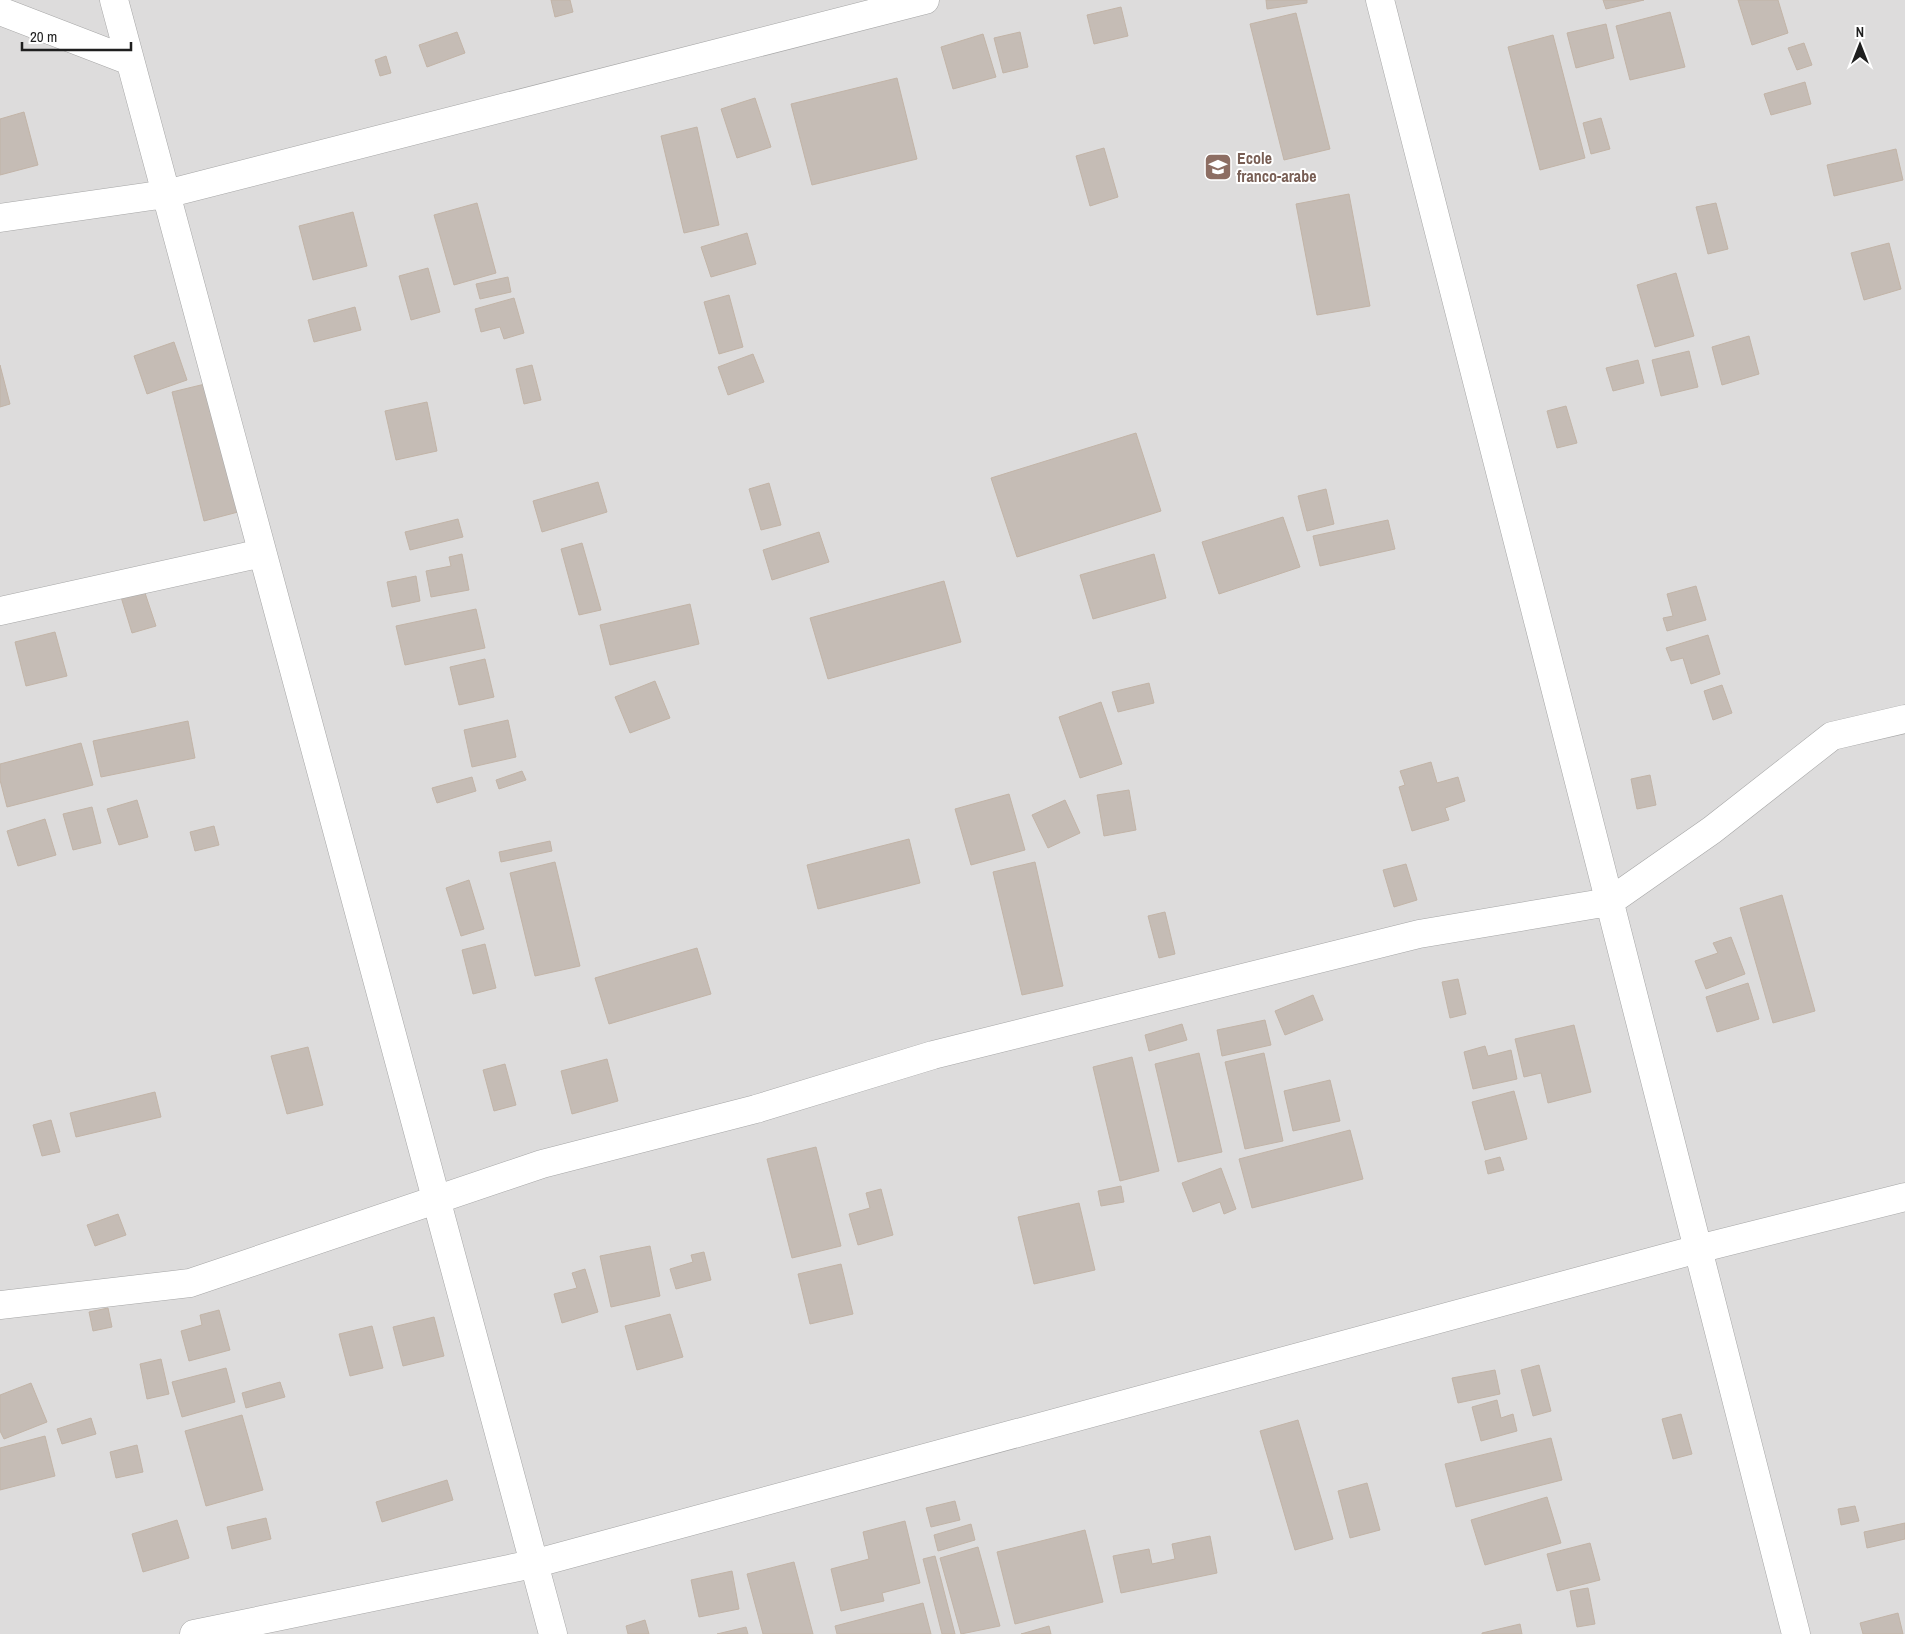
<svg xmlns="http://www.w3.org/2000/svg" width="1905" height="1634" viewBox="0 0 1905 1634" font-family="'Archivo Narrow',sans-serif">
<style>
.residential{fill:#dddcdc}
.building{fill:#c5bcb5;stroke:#c2b4a7}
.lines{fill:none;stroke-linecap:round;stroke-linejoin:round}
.street-casing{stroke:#a6a6a6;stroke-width:29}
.street{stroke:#fff;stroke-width:28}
.labels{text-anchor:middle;stroke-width:4;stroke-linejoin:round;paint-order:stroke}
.education-label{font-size:16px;font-weight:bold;fill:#785e54;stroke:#fff;text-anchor:start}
</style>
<rect width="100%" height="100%" fill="#f0ede5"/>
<path class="residential" d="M0 0H1905V1634H0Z"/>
<path class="building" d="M551 0H570L573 12 555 17Z
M1266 0H1307V3L1267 9Z
M1603 0H1644L1606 9Z
M1738 0H1778L1788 33 1752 45Z
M1121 7 1128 36 1094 44 1087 15Z
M1670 12 1685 67 1630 80 1616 26Z
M1296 13 1330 149 1284 160 1250 24Z
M1606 24 1614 58 1576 68 1567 33Z
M457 32 465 53 427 67 419 45Z
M1020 32 1028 67 1003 73 994 38Z
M983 34 996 77 953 89 941 47Z
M1553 35 1585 158 1540 170 1508 47Z
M1804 43 1812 65 1797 70 1788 48Z
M386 56 391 73 380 76 375 60Z
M897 78 917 159 812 185 791 104Z
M1805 82 1811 104 1771 115 1764 94Z
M755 98 771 147 737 158 721 109Z
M24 112 38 165 0 175V119Z
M1601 118 1610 149 1591 154 1583 123Z
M697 127 719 225 684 233 661 136Z
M1104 148 1118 197 1090 206 1076 156Z
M1896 149 1903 180 1834 196 1827 165Z
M1349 194 1370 306 1317 315 1296 204Z
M477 203 496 273 454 285 434 215Z
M1716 203 1728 249 1708 254 1696 207Z
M353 212 367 266 313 280 299 226Z
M747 233 756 264 711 277 701 247Z
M1889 243 1901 289 1864 300 1851 253Z
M428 268 440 312 411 320 399 276Z
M1676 273 1694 336 1655 347 1637 285Z
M508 277 511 292 480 299 476 284Z
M729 295 743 347 719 354 704 302Z
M514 298 524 333 504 339 500 327 481 332 475 309Z
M355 307 361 330 314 342 308 320Z
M1749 336 1759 374 1722 385 1712 347Z
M174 342 187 380 147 394 134 356Z
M1689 351 1698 387 1661 396 1652 360Z
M753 354 764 382 728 395 718 367Z
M1638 360 1644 383 1613 391 1606 368Z
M0 365 10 404 0 407Z
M532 365 541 400 524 404 516 369Z
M205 384 238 512 204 521 172 392Z
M427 402 437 451 396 460 385 411Z
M1566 406 1577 443 1557 448 1547 411Z
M1136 433 1161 511 1017 557 991 478Z
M598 482 607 512 542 532 533 501Z
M769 483 781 525 761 530 749 489Z
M1326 489 1334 524 1307 531 1298 496Z
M1283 517 1300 567 1219 594 1202 542Z
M458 519 463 537 410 550 405 532Z
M1388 520 1395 549 1320 566 1313 536Z
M819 532 829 562 772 580 763 550Z
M582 543 601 610 579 615 561 549Z
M462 554 469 590 431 597 426 571 451 566 449 557Z
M1154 554 1166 598 1093 619 1080 575Z
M416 576 420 601 392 607 387 582Z
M944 581 961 642 828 679 810 618Z
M1696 586 1706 620 1667 631 1663 618 1673 616 1667 594Z
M144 590 156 626 132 633 121 597Z
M690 604 699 644 610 665 600 625Z
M476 609 485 648 405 665 396 626Z
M55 632 67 676 26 686 15 642Z
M1708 635 1720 674 1691 684 1683 658 1671 661 1666 648Z
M485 659 494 697 459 705 450 667Z
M655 681 670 718 630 733 615 697Z
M1149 683 1154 703 1118 712 1112 692Z
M1722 685 1732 713 1713 720 1704 691Z
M1101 702 1122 764 1080 778 1059 717Z
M508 720 516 757 472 767 464 730Z
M188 721 195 758 101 777 93 741Z
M81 743 93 785 7 807 0 780V764Z
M1431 762 1437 783 1458 777 1465 801 1445 808 1449 820 1412 831 1399 787 1405 785 1400 771Z
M522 771 526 780 499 789 496 780Z
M1650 775 1656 805 1637 809 1631 779Z
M472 777 476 791 437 803 432 788Z
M1129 790 1136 830 1104 836 1097 795Z
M1009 794 1025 850 971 865 955 809Z
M137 800 148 837 119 845 107 809Z
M1065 800 1080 833 1048 848 1032 815Z
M92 807 101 843 73 850 63 814Z
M45 819 56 855 18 866 7 831Z
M214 826 219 845 195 851 190 832Z
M909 839 920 883 818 909 807 865Z
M550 841 552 851 501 862 499 852Z
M555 862 580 966 535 976 510 873Z
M1035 862 1063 986 1022 995 993 872Z
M1406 864 1417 900 1394 907 1383 870Z
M469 880 484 929 461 936 446 888Z
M1782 895 1815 1011 1773 1023 1740 908Z
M1165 912 1175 954 1159 958 1148 916Z
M1731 937 1745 974 1706 989 1695 961 1718 953 1713 943Z
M485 944 496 988 473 994 462 950Z
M697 948 711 994 609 1024 595 978Z
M1458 979 1466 1014 1450 1018 1442 982Z
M1748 983 1759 1019 1717 1032 1706 997Z
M1313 995 1323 1020 1285 1035 1275 1011Z
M1265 1020 1271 1045 1222 1056 1217 1030Z
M1182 1024 1187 1040 1149 1051 1145 1035Z
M1574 1025 1591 1092 1548 1103 1541 1073 1524 1077 1515 1039Z
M1485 1046 1488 1056 1511 1050 1517 1079 1473 1089 1464 1052Z
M308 1047 323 1105 287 1114 271 1056Z
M1199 1053 1222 1152 1178 1162 1155 1064Z
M1264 1053 1283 1141 1245 1149 1225 1062Z
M1132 1057 1159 1171 1120 1181 1093 1067Z
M607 1059 618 1101 572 1114 561 1071Z
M505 1064 516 1105 494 1111 483 1070Z
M1330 1080 1340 1121 1293 1131 1284 1091Z
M1514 1091 1527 1139 1485 1150 1472 1102Z
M155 1092 161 1117 76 1137 70 1113Z
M51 1120 60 1152 42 1156 33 1125Z
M1350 1130 1363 1179 1252 1208 1239 1159Z
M816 1147 841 1246 792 1258 767 1159Z
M1500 1157 1504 1170 1488 1174 1485 1161Z
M1221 1168 1236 1209 1224 1214 1220 1202 1193 1212 1182 1183Z
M1121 1186 1124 1202 1101 1206 1098 1191Z
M881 1189 893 1235 858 1245 849 1214 870 1208 866 1193Z
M1079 1203 1095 1270 1034 1284 1018 1217Z
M118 1214 126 1235 95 1246 87 1225Z
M650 1246 660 1296 611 1307 600 1256Z
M704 1252 711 1280 676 1289 670 1269 693 1262 691 1255Z
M841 1264 853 1314 810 1324 798 1274Z
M585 1269 598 1312 562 1323 554 1294 577 1288 572 1273Z
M108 1308 112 1327 93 1331 89 1312Z
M219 1310 230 1350 189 1361 181 1331 202 1325 200 1315Z
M670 1314 683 1357 637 1370 625 1326Z
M434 1317 444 1356 403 1366 393 1327Z
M372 1326 383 1368 350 1376 339 1334Z
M161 1359 169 1394 147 1399 140 1364Z
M1539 1365 1551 1411 1533 1416 1521 1370Z
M226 1368 235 1402 182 1417 172 1382Z
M1495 1370 1500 1394 1458 1403 1452 1378Z
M280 1382 285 1397 246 1408 242 1393Z
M31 1383 47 1422 4 1439 0 1431V1395Z
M1497 1400 1501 1418 1513 1414 1517 1431 1481 1441 1472 1407Z
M1681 1414 1692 1454 1673 1459 1662 1419Z
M242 1415 263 1490 206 1506 185 1431Z
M91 1418 96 1434 62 1444 57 1429Z
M1298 1420 1333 1539 1295 1550 1260 1431Z
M45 1436 55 1476 0 1490V1448Z
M1551 1438 1562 1480 1456 1507 1445 1464Z
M137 1445 143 1472 116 1478 110 1452Z
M447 1480 453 1500 382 1522 376 1502Z
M1367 1483 1380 1530 1350 1538 1338 1491Z
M1547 1497 1561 1543 1485 1565 1471 1520Z
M955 1501 960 1520 931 1527 926 1508Z
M1855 1506 1859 1521 1841 1525 1838 1509Z
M266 1518 271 1539 232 1549 227 1527Z
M177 1520 189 1558 143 1572 132 1534Z
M905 1521 920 1583 882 1593 884 1601 841 1611 831 1569 869 1559 863 1532Z
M1905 1523V1539L1867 1548 1864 1532Z
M971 1524 975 1540 938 1551 934 1535Z
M1085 1530 1103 1602 1015 1624 997 1552Z
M1210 1536 1217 1573 1121 1593 1113 1556 1149 1549 1152 1564 1175 1559 1172 1544Z
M1590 1543 1600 1580 1557 1591 1547 1554Z
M978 1547 1000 1626 961 1634 940 1558Z
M935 1556 955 1634H942L923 1559Z
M794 1562 813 1634H763L747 1574Z
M732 1571 739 1609 699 1617 691 1580Z
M1588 1588 1595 1624 1577 1627 1570 1591Z
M923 1603 931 1634H837L835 1626Z
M1898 1613 1903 1634H1863L1860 1623Z
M645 1620 649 1634H628L626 1626Z
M1520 1624 1522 1634H1482V1633Z
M1049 1626 1051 1634H1021Z
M746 1627 748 1634H717Z"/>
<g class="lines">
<g class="street-casing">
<path id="street" d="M114 0 553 1634
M1380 0 1796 1634
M0 11 130 61
M0 218 166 194 925 0
M0 611 262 553
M0 1305 190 1283 542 1164 756 1109 933 1055 1419 934 1609 902 1712 830 1832 736 1905 719
M194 1634 533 1564 1698 1249 1905 1197"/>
</g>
<use href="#street" class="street"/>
</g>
<defs>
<g id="school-square" transform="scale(1.4375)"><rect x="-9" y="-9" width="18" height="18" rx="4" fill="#8d6e63" stroke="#fff"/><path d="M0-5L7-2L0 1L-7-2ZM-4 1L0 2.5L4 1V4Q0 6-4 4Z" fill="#fff"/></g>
</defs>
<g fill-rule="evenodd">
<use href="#school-square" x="1218" y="167"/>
</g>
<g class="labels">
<g class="education-label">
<text x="1237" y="164">Ecole<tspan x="1237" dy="18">franco-arabe</tspan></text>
</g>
</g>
<g transform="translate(1860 45)" stroke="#ffffff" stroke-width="4" paint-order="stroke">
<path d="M0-4L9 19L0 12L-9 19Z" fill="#1f1f1f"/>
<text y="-8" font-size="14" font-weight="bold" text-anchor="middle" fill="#1f1f1f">N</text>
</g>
<path d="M22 42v8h109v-8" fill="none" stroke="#1f1f1f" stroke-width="2.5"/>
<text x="30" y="42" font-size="15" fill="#1f1f1f" stroke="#ffffff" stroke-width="4" paint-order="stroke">20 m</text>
</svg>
